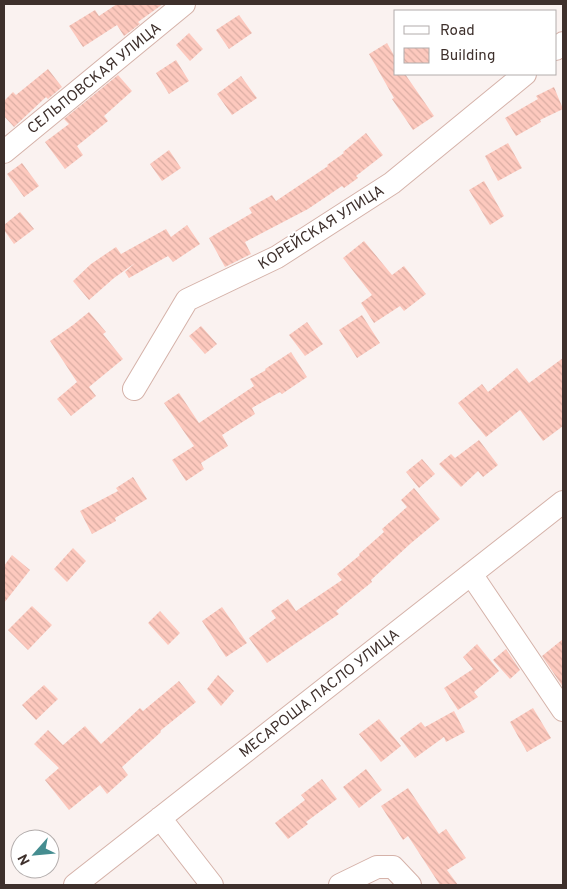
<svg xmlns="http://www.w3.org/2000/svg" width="567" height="889" viewBox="0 0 567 889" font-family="Overpass,sans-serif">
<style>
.building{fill:url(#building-back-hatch)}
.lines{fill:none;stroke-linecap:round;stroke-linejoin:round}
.minor-casing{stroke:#d5b2a9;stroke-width:24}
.minor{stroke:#fff;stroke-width:22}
.labels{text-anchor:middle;stroke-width:4;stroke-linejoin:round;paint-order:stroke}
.street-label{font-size:15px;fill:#3e302c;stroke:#fff}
</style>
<defs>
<pattern id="building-back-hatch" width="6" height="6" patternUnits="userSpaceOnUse" patternTransform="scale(1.25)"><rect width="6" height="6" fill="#fdc9be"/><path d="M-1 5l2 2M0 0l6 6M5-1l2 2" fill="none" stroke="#daada3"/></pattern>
</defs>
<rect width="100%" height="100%" fill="#faf2f0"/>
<path class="building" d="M117 4H163L138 22 140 24 124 36 117 25 83 47 69 26 95 10 99 16Z
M239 15 252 33 229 49 216 30Z
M189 33 203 49 190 61 176 45Z
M387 43 396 59V74H405L434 116 413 130 392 99 394 98 369 54Z
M176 60 189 81 169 94 156 73Z
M48 69 62 87 48 99 46 97 14 127 4 116V101L13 92 16 95Z
M118 75 132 91 104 116 108 121 77 146 83 155 65 169 45 142 69 124 64 119Z
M241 76 257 98 232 115 217 94Z
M554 87 563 109 540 120 541 122 516 136 505 118 538 99 536 96Z
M366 133 383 155 356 176 358 178 344 188 342 186 308 209 245 242 251 254 225 267 209 238 252 213 249 208 272 195 276 201 328 166 327 165 344 153 343 152Z
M508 143 522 168 498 181 485 156Z
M169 150 181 168 162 181 150 164Z
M22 163 39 186 24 197 7 174Z
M484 181 504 216 490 225 469 190Z
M20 212 34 229 14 244 4 230V225Z
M187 225 200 244 173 262 168 256 129 278 125 272 135 263 114 278 89 300 73 281 91 264 116 247 121 254 166 229 171 237Z
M364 241 392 275 404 266 426 294 404 311 400 306 374 323 361 303 372 295 343 258Z
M89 312 106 332 103 334 123 359 89 387 96 396 71 416 57 399 77 382 50 341 73 325Z
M362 315 380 343 357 358 339 330Z
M307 322 323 344 305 356 289 335Z
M201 326 217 344 205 354 189 336Z
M291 352 307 377 282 394 280 392 252 408 255 414 222 435 228 446 201 463 204 469 186 481 172 460 194 446 164 403 179 393 199 423 254 386 250 379 266 370 265 369Z
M563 358V426L543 441 520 410 486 437 458 403 482 384 488 392 517 368 529 383Z
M479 440 498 465 483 477 478 471 461 487 439 464 451 454 455 458Z
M422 459 435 474 419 488 406 472Z
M133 477 147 499 115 518 116 521 92 534 80 511 118 491 116 488Z
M414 488 440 519 410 544 371 580 372 582 336 611 339 614 267 663 249 638 276 618 271 611 288 599 296 611 342 580 337 574 360 555 359 554 384 532 382 529 407 507 401 500Z
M73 548 86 561 67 582 54 569Z
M12 555 30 570 4 603V566Z
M32 606 52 625 28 650 8 630Z
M222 607 247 643 226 657 202 621Z
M160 611 180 633 168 645 148 623Z
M563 639V687L542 656Z
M477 644 499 671 474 692 478 697 458 710 444 688 473 669 463 657Z
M506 649 520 670 510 679 493 660Z
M218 675 234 691 221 706 207 689Z
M179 681 196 702 160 731 161 732 122 767 128 775 107 794 100 785 69 810 45 780 59 768 34 744 48 730 63 745 85 726 101 744 140 708 143 711Z
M44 685 58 699 36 720 22 705Z
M533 708 551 738 527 752 510 722Z
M454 711 465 732 446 742 444 737 415 758 400 738 421 722 425 727Z
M379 719 401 746 381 762 359 734Z
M366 769 382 790 359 808 343 787Z
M322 779 337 799 306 822 308 824 288 839 275 823 305 800 301 795Z
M408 788 439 834 446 829 466 858 447 870 458 885H440L408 836 403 840 381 806Z"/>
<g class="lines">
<g class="minor-casing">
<path id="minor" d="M556 49 563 43
M4 152 184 4
M134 389 187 300 277 257 392 183 525 74
M471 574 563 710
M160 818 212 885
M75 885 563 502
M340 885 377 867H393L410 885"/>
</g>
<use href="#minor" class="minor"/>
</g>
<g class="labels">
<g class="street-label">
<text transform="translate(94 78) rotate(-39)" y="5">СЕЛЬПОВСКАЯ УЛИЦА</text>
<text transform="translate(321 227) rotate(-32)" y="5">КОРЕЙСКАЯ УЛИЦА</text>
<text transform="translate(319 693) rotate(-38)" y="5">МЕСАРОША ЛАСЛО УЛИЦА</text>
</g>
</g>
<rect width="567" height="889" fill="none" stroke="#3e302c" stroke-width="10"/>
<rect x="394" y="10" width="162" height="65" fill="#ffffff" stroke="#b2acab"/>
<rect x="404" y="26" width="25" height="8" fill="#ffffff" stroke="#b2acab"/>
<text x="440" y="35" font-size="15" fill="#3e302c">Road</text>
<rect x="404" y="48" width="25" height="15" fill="url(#building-back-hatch)" stroke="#b2acab"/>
<text x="440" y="60" font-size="15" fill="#3e302c">Building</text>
<g transform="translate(35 854) rotate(243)"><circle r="24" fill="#ffffff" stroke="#b2acab"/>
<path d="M0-4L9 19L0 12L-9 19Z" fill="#458d90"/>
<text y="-8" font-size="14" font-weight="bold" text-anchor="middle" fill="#3e302c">N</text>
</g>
</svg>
